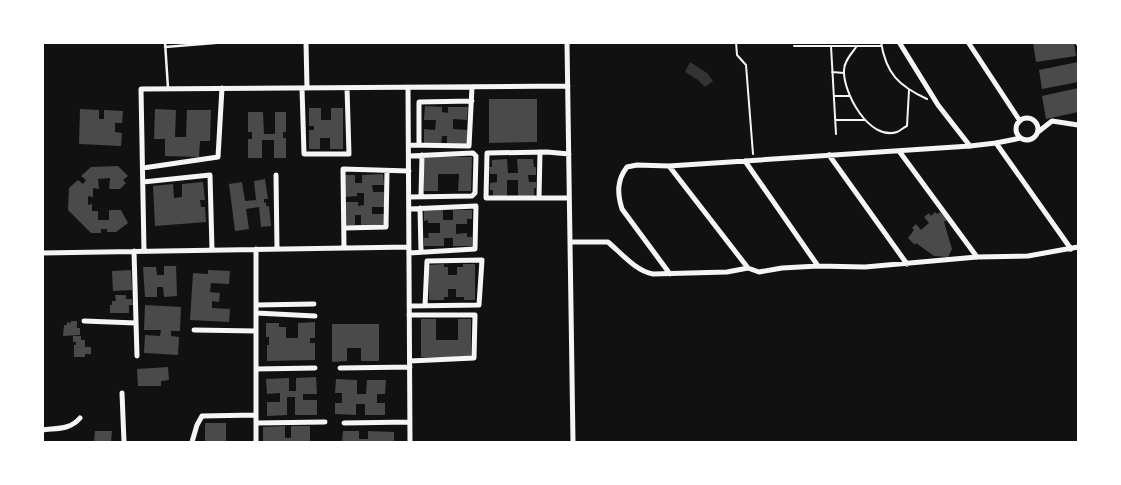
<svg xmlns="http://www.w3.org/2000/svg" width="1121" height="485" viewBox="0 0 1121 485" font-family="'Archivo Narrow',sans-serif">
<style>
.water{fill:#333}
.building{fill:#4a4a4a}
.lines{fill:none;stroke-linecap:round;stroke-linejoin:round}
.path{stroke:#f5f5f5;stroke-width:2}
.service{stroke:#f5f5f5;stroke-width:2.5}
.minor{stroke:#f5f5f5;stroke-width:5}
</style>
<rect width="100%" height="100%" fill="#111"/>
<path class="water" d="M690 62 707 73 713 81 705 87 698 80 685 72Z"/>
<path class="building" d="M1074 42 1076 56 1036 62 1033 43Z
M1078 62V82L1042 89 1039 70Z
M1078 88V112L1046 119 1042 96Z
M489 99H537V142L489 143Z
M425 106 442 107V112L448 113V107H468L467 120 453 119V129L467 130V144H447V136H442L441 144 424 143V129L435 130 436 120H424Z
M309 108H321V120H331V108H343V149H330V138H320V149H309V130H314V126H309Z
M80 109 99 110V119H104V110L123 111 122 123H115V132L122 133 121 146 79 144Z
M155 109 176 110 175 137H186L187 110H211L210 141H200L199 157 165 156V139H154Z
M248 112H263L264 134H275V112H286V132H283V138H286V158H274V140H262V158H248V139H252V132H248Z
M424 157H472L471 191H458L459 174H438V191H424Z
M507 159 508 173H518L517 159H533L534 167H536V175H528L529 182H536V188H534V196H518V180H507V196L493 197V190H490V183L497 182V174H490L489 167H492V160Z
M118 166 128 176 123 180 126 183 120 189H109L110 178 98 179 99 189 93 188V197L88 196V205L92 204V211H98V220H109V210H121L128 223 116 232H107V229H101V233H91L68 210 69 188 78 180 83 184 86 180 81 176 91 167Z
M383 174 384 185H372L373 192H384V207H372V214H384V224L361 225V215H355V225H346L345 202H358V206L364 205V193H357V196L345 197V175H355V183H362V175Z
M265 179 268 199H264V203L266 202V206H269L271 226 261 227 259 207 246 209 249 229 235 231 229 184 242 182 245 201 256 200 254 181Z
M203 182 205 200H200L201 207H205L206 222 155 226 153 186 173 184 174 198 182 197V184Z
M443 210V220H453V210H472V219H467V224H456V234L467 233V237H472V246H453V238H444V246H424V238H429L428 233H440V223H428V220L424 221V211Z
M935 212 937 214 940 212 947 220 944 222 952 249 948 257 934 256 916 243 915 245 908 238 914 230 912 228 916 224 921 230 929 223 924 217 929 213 931 216Z
M444 264V267H448V275H457V267H463V264H475V300H464V297H456V289H448V297H444V300H429V265Z
M164 266H176L177 296 164 297 163 287H157V297H145L143 267H156L157 275H164Z
M131 270 132 290 113 291 112 271Z
M208 270 230 271 229 284 211 283 210 292 220 293 219 302 212 301V308L230 309 229 322 190 320 193 273 208 274Z
M115 295H126V299H132L133 305H129V313H110V305H112V301H116Z
M145 305 181 307 180 331H171V336L179 337 178 355 144 353 145 335 160 336 161 330H144Z
M421 319H436V340H458V319H471V357H421Z
M71 321H77V328H80V335L63 336 64 325H67V322L71 323Z
M315 322V338H310V343H315V360L267 361V345H269V337H266V323H279V327H286V338H298V323Z
M332 324H379V361H361V348H347V361L332 362Z
M73 336H81V340H85V347H91V354H85V357H74V345H76V342H73Z
M168 367 169 380 161 381V386H138L137 369Z
M316 377 317 394H303V400H317V415H295V397H287V415L267 416V402H280V393L267 394 266 379 289 378V391H296V378Z
M336 379 357 380V394H366L367 380H386L385 394H377V403H385V415H365V404H356V415L335 414V403H342V393H335Z
M205 423H226V441H235V442H205Z
M285 426V438H291V426H310V441L271 442V441H263V427Z
M95 431H112L111 442H94Z
M343 431H359V439H368V431L394 432V442H342Z"/>
<g class="lines">
<path class="path" d="M736 42 737 55 746 65 753 154
M881 42C886 74 899 86 927 99
M794 46H881
M831 46 836 134
M857 46C852 53 844 61 844 70 843 93 869 141 897 132 900 131 904 127 907 126L909 90
M832 72 844 73
M834 96H850
M835 120H865"/>
<path class="service" d="M165 42 168 88
M165 47 227 42"/>
<path class="minor" d="M306 42 307 88
M567 42 573 442
M899 42 938 105 970 146
M968 42 1020 121
M1078 42V43
M408 87 410 442
M302 88 304 154H349L347 88
M1016 129a11 11 0 1 1 22 0a11 11 0 1 1-22 0Z
M1038 132 1052 121 1078 125
M996 143 1071 249
M409 145 469 146 472 87
M419 145V102L472 101
M899 151 977 257
M569 154 547 152 487 153 486 198H569
M829 155 907 264
M409 156 473 153 476 156 475 193 472 196 409 197
M745 161 818 266
M669 166 748 268
M143 168 218 157 222 88
M276 175 277 249
M143 182 210 175 212 250
M421 196 422 155
M539 198 540 152
M420 208 421 252
M409 209 476 206 475 249 409 253
M344 228 386 227 387 171
M570 242H608C621 253 636 271 653 274L727 272 748 268 759 272 782 268 818 266 865 267 977 257 1028 256 1078 247
M344 248 343 169 409 171
M256 249V442
M134 251 137 356
M144 251 141 89 568 86
M42 253 409 247
M670 274 622 209C617 193 617 180 627 167L637 165 669 166 970 146 996 143 1021 138
M256 305 314 304
M409 306 479 305 482 260 427 261 425 306
M256 313 315 316
M409 315H475L474 358 410 361
M84 321 136 323
M194 330 256 331
M340 368 410 367
M256 369 315 368
M122 393 124 442
M257 423 325 422
M344 423 410 422
M42 430C57 428 70 430 80 418
M192 442 197 425 202 416 256 415"/>
</g>
<rect width="1121" height="485" fill="none" stroke="#ffffff" stroke-width="88"/>
</svg>
